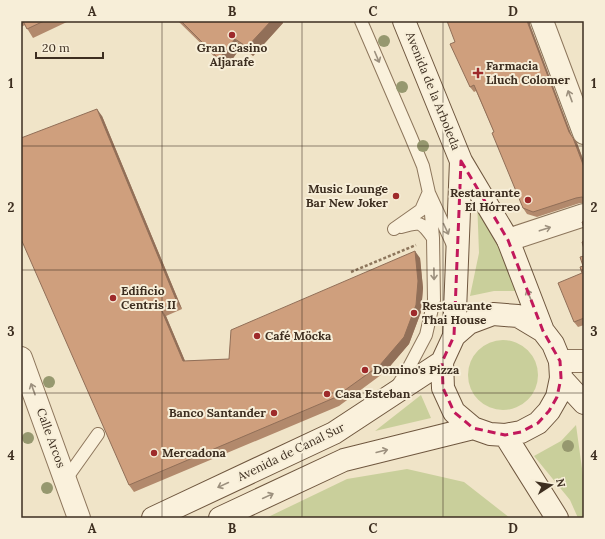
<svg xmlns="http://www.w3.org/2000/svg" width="605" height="539" viewBox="0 0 605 539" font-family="Lora,serif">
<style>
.green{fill:#c9cf9b}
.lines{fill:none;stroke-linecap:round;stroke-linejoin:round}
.lane-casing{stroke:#8d765c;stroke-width:14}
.street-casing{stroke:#8d765c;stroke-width:24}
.secondary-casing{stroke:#6f573f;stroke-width:24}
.path{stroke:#8d765c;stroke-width:2.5;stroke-dasharray:3 2;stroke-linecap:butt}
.lane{stroke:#faf1dc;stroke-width:12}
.street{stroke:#faf1dc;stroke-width:22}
.secondary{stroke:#faf1dc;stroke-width:22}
.tree{fill:#96986f}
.wall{fill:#b2896c}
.shaded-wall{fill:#916f58}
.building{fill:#cf9f7d;stroke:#916f58}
.oneway{stroke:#9c907e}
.marked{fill:none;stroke:#c2185b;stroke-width:3;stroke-dasharray:8 5;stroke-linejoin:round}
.grid{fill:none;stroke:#3d2e20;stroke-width:1;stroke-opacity:0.55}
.poi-dot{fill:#9e2a2b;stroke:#f7eed8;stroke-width:1.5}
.labels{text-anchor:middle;stroke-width:4;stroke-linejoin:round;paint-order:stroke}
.poi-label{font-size:12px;font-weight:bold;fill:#3d2e20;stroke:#f7eed8;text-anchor:start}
.street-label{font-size:12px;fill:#3d2e20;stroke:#f7eed8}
.neatline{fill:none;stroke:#3d2e20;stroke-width:1.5}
.grid-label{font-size:13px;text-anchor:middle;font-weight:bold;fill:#3d2e20}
</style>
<rect width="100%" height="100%" fill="#f0e4c8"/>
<path class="green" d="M477 199 499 245 517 291H494L470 296 479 253Z
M468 375a35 35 0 1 1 70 0a35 35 0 1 1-70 0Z
M421 395 431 418 375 431Z
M576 425 584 483V518H578L570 500 534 456 561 441Z
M407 469 464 482 510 518H266L347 479Z"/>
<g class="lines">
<g class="lane-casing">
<path id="lane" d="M361 21 411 137 423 166 429 193 453 245
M401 227C421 221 421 222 433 238
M394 229 421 210 428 194
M398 385 407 371 426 335 434 300 433 238 430 202
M66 479 98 434"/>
</g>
<g class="street-casing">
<path id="street" d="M542 21 584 133
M508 240 584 215
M21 358 79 518
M560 361H584"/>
</g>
<g class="secondary-casing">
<path id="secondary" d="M404 21 461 161 508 240 543 331
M454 336 469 323 493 314 518 316 543 331 553 344 560 361 561 378 557 397 549 411 538 423 521 432 505 435 490 434 473 428 454 412 443 388 442 362 454 336 461 161
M561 378 584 403
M505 435 557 518
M153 518 334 433 442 362
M220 518 344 460 473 428"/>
</g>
<path class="path" d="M351 272 416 245"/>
<use href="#lane" class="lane"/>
<use href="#street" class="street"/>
<use href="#secondary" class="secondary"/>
</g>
<g class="tree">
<circle cx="384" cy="41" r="6"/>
<circle cx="402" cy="87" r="6"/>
<circle cx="423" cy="146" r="6"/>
<circle cx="49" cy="382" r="6"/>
<circle cx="28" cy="438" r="6"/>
<circle cx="568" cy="446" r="6"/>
<circle cx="47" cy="488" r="6"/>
</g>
<path class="wall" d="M21 21H69L33 38 25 25 21 27Z
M178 21H282L283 23 253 56 241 47 226 68Z
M530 25 572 136 577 143 584 162V203H580L537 217 527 214 523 208 494 132 476 91 474 92 470 87 455 42Z
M102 116 182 309 166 316 185 361 229 359 420 258 423 288 421 312 409 344 385 372 339 406 134 492 129 485Z
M584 256V325L578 327 574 322 582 273Z"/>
<path class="shaded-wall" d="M271 21H282L283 23 253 56 247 47Z
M527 21H530V25L572 137 569 132Z
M235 39 241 47 226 68 219 59Z
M97 109 102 116 182 309 177 302Z
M573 138 577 143 584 162V167Z
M415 251 420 258 423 288 421 312 409 344 385 372 380 365Z
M161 309 166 316 188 368 183 361Z"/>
<path class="building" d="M23 21H44L27 29Z
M181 21H271L247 47 235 39 219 59Z
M447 21H527L569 132 573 138 584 167V198L582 197 576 198 533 212 523 208 492 133 494 132 474 85 470 87 450 44 455 42Z
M97 109 177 302 161 309 183 361 229 359 231 330 415 251 418 281 416 305 404 337 380 365 334 398 129 485 21 239V138Z
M584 221V228L582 222Z
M584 241V249L582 242Z
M584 256V318L574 322 558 283 582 273 580 267 583 266 580 257Z"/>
<defs><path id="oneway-shaft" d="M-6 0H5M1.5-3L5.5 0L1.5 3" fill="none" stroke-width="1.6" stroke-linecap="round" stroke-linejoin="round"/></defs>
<g class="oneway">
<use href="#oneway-shaft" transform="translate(377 57) rotate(67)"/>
<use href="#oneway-shaft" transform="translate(570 96) rotate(-110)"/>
<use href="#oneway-shaft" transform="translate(446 229) rotate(65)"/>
<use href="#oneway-shaft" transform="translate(545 229) rotate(-18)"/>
<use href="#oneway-shaft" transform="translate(434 274) rotate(89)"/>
<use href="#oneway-shaft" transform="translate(529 295) rotate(-112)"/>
<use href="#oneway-shaft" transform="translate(33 389) rotate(-110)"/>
<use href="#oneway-shaft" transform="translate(382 451) rotate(-14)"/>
<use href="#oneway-shaft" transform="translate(223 485) rotate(155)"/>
<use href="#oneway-shaft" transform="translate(268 496) rotate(-25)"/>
</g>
<path class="marked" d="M461 161 508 240 543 331 560 361 561 378 557 397 549 411 538 423 521 432 505 435 473 428 454 412 443 388 442 362 454 336Z"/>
<path class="grid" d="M162 21V518M302 21V518M443 21V518M21 146H584M21 270H584M21 393H584"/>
<g class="poi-dot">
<circle cx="232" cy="35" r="4"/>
<path d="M476 67h4v4h4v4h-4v4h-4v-4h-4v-4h4z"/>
<circle cx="396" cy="196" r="4"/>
<circle cx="528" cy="200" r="4"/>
<circle cx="113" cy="298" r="4"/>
<circle cx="414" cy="313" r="4"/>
<circle cx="257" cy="336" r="4"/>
<circle cx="365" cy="370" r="4"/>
<circle cx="327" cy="394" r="4"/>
<circle cx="274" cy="413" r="4"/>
<circle cx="154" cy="453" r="4"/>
</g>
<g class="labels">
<g class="poi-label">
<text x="232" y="52" text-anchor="middle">Gran Casino<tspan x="232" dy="14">Aljarafe</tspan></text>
<text x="486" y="70">Farmacia<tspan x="486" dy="14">Lluch Colomer</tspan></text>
<text x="388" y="193" text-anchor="end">Music Lounge<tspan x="388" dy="14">Bar New Joker</tspan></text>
<text x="520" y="197" text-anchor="end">Restaurante<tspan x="520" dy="14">El Hórreo</tspan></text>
<text x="121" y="295">Edificio<tspan x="121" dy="14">Centris II</tspan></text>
<text x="422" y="310">Restaurante<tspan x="422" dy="14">Thai House</tspan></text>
<text x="265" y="340">Café Möcka</text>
<text x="373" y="374">Domino's Pizza</text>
<text x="335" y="398">Casa Esteban</text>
<text x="266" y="417" text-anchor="end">Banco Santander</text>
<text x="162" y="457">Mercadona</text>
</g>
<g class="street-label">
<text transform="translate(433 91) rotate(68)" y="4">Avenida de la Arboleda</text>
<text transform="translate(51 438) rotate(70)" y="4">Calle Arcos</text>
<text transform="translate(291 452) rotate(-26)" y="4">Avenida de Canal Sur</text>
</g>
</g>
<rect width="605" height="539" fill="none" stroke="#f7eed8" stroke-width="44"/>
<g transform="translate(551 485) rotate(78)" stroke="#f7eed8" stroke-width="3" paint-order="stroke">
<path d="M0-3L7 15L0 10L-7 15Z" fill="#3d2e20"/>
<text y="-6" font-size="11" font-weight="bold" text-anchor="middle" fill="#3d2e20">N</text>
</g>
<path d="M36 52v6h67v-6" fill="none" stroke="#3d2e20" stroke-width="2"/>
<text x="42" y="52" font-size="12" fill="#3d2e20" stroke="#f7eed8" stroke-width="3" paint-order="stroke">20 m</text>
<rect x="22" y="22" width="561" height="495" class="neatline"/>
<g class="grid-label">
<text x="92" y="16">A</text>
<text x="232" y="16">B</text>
<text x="373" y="16">C</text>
<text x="513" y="16">D</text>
<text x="11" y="88">1</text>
<text x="594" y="88">1</text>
<text x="11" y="212">2</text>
<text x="594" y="212">2</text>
<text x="11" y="336">3</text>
<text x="594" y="336">3</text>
<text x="11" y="460">4</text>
<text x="594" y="460">4</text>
<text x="92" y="533">A</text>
<text x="232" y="533">B</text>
<text x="373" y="533">C</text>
<text x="513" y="533">D</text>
</g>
</svg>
